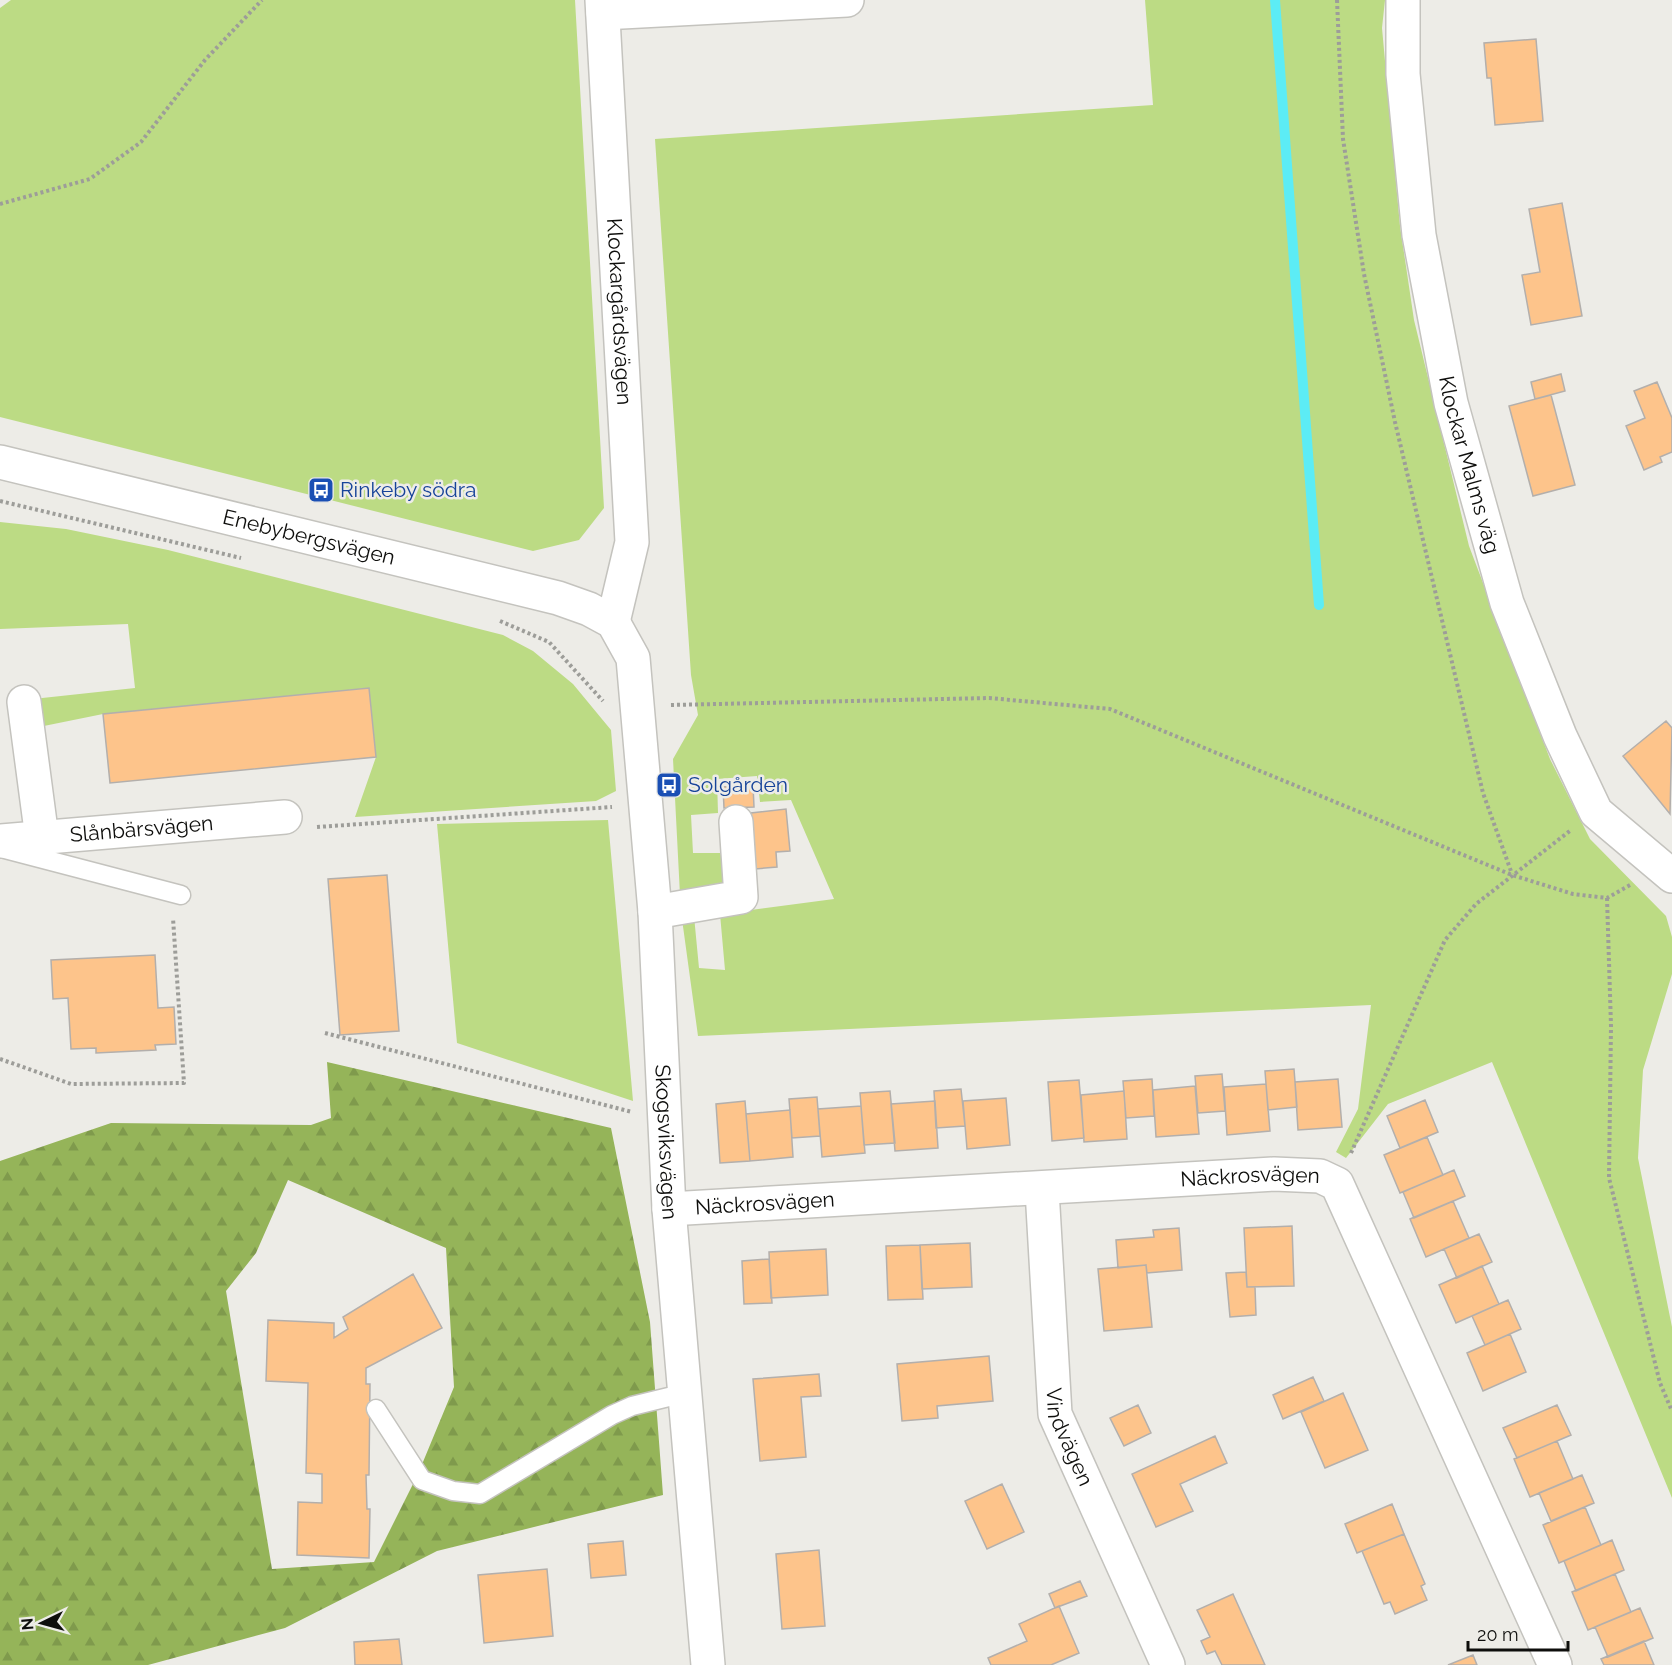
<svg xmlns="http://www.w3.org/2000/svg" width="1672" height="1665" viewBox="0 0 1672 1665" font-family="Raleway,sans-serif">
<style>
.green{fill:#bcdb84}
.forest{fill:url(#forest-firs);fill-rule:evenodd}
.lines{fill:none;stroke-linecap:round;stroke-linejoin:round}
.stream{stroke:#5cecf5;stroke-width:10}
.building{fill:#fdc48b;stroke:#b3afac;stroke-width:1.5}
.lane-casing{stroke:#c4c3be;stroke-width:21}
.street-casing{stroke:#c4c3be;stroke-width:36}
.secondary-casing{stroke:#c4c3be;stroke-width:36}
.path{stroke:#9d9d99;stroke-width:4;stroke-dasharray:3 3;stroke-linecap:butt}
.lane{stroke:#fff;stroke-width:18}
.street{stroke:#fff;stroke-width:33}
.secondary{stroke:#fff;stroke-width:33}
.labels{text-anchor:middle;stroke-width:5;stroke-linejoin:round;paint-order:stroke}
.street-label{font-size:21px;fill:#0e0e0c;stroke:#edece7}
.transit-label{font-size:21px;fill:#164399;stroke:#edece7;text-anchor:start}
</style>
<defs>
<pattern id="forest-firs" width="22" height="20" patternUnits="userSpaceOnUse" patternTransform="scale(1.5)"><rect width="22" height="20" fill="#95b459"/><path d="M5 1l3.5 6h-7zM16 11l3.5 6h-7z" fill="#7f9a4c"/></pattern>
</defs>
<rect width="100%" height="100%" fill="#edece7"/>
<path class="green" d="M11 0H575L604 508 579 540 533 551 0 417V8Z
M1145 0H1385L1382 28 1400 226 1414 320 1469 546 1550 759 1590 839 1666 916 1672 937V974L1643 1070 1638 1158 1672 1327V1498L1492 1062 1388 1104 1346 1158 1336 1152 1358 1109 1371 1005 698 1036 682 919 694 916 699 968 725 970 720 914 834 899 791 800 760 802 757 776 717 779 718 813 691 815 693 853H720L727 871 722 889 680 895 673 759 698 715 691 675 655 139 1153 105Z
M0 522 66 529 168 550 503 635 533 651 573 684 611 730 616 791 596 801 355 817 376 757 369 688 103 714 29 729 33 699 135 688 128 624 0 629Z
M608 820 633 1101 457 1043 437 824Z"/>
<path class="forest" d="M327 1062 611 1128 650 1322 663 1495 437 1551 285 1628 148 1665H0V1161L111 1123 311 1125 331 1118ZM288 1180 446 1248 454 1387 418 1474 374 1562 272 1569 226 1291 256 1253Z"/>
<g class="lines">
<path class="stream" d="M1275 0 1319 605"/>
</g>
<path class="building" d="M1536 39 1543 121 1495 125 1491 78H1487L1484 43Z
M1562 203 1582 316 1531 325 1522 275 1540 272 1529 209Z
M1561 374 1565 391 1535 399 1531 382Z
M1657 382 1672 418V452L1660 457 1662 462 1644 470 1626 426 1645 418 1634 391Z
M1551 395 1575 485 1533 496 1509 406Z
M369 688 376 757 110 783 103 714Z
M1666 721 1672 728 1670 814 1623 756Z
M753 785 754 807 724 808 723 787Z
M786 809 790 851 776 852 777 867 755 869 751 813Z
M387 875 399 1031 340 1035 328 879Z
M155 955 158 1008 174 1007 176 1044 155 1045 156 1050 96 1053V1048L71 1049 68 998 53 999 51 960Z
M1294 1069 1297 1107 1268 1110 1265 1071Z
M1222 1074 1225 1111 1198 1113 1195 1076Z
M1152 1079 1154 1116 1126 1118 1123 1081Z
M1338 1079 1342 1127 1298 1130 1295 1082Z
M1079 1080 1084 1138 1052 1141 1048 1082Z
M1266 1084 1270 1131 1227 1135 1224 1087Z
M1195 1086 1199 1134 1156 1137 1153 1090Z
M961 1089 965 1126 936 1128 934 1091Z
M890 1091 895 1143 864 1145 860 1093Z
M1124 1091 1127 1139 1084 1142 1081 1095Z
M817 1097 820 1136 792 1138 789 1099Z
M1006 1098 1010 1145 967 1149 963 1101Z
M1425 1100 1438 1132 1400 1148 1387 1116Z
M745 1101 750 1161 720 1163 716 1104Z
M935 1101 938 1148 895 1151 891 1104Z
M861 1106 865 1153 822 1157 818 1109Z
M790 1110 793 1157 750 1161 746 1114Z
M1427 1137 1443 1175 1400 1193 1384 1155Z
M1454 1170 1465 1196 1414 1218 1403 1192Z
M1453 1201 1469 1238 1426 1257 1410 1219Z
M1292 1226 1294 1286 1247 1287 1244 1228Z
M1179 1228 1182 1270 1147 1273 1146 1265 1118 1268 1116 1240 1154 1237 1153 1230Z
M1479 1234 1492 1262 1457 1278 1444 1249Z
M970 1243 972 1287 922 1289 920 1245Z
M920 1245 923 1299 888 1300 886 1246Z
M826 1249 828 1295 771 1298 769 1252Z
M769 1259 772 1303 744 1304 742 1261Z
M1146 1265 1152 1327 1104 1331 1098 1269Z
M1482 1266 1499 1304 1456 1323 1439 1285Z
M1246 1272 1247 1287H1255L1256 1315 1230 1317 1226 1273Z
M413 1274 442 1328 366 1368V1384H370L369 1475H366L367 1509H370L369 1558 297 1555 298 1502 322 1503V1474L306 1473 308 1383 266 1381 268 1320 334 1323V1338L348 1329 343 1317Z
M1508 1300 1521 1329 1485 1345 1472 1316Z
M1510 1334 1526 1372 1483 1391 1467 1353Z
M989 1356 993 1401 937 1406 938 1418 902 1421 897 1364Z
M819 1374 821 1396 801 1397 806 1457 760 1461 753 1379Z
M1313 1377 1324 1401 1283 1419 1273 1395Z
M1343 1393 1368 1450 1325 1468 1301 1412Z
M1138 1405 1151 1433 1124 1446 1110 1418Z
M1557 1405 1571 1435 1517 1458 1503 1428Z
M1215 1436 1227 1463 1180 1484 1193 1511 1156 1527 1132 1474Z
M1557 1441 1573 1479 1530 1497 1514 1459Z
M1582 1475 1594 1503 1551 1521 1539 1493Z
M1002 1484 1024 1532 987 1549 965 1501Z
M1392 1504 1404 1534 1357 1553 1345 1524Z
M1585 1507 1601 1545 1559 1563 1543 1525Z
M1404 1534 1425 1584 1421 1586 1427 1600 1395 1614 1390 1602 1384 1604 1362 1551Z
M1612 1540 1624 1570 1576 1591 1564 1561Z
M623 1541 626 1575 591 1578 588 1544Z
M819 1550 825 1626 782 1629 776 1554Z
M547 1569 553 1636 484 1643 478 1575Z
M1615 1574 1631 1612 1588 1630 1572 1592Z
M1080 1581 1087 1596 1055 1608 1049 1594Z
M1233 1594 1265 1665H1222L1215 1651 1207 1654 1201 1641 1210 1637 1197 1610Z
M1059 1606 1079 1653 1051 1665H991L988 1658 1027 1641 1019 1624Z
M1640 1608 1653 1638 1608 1657 1595 1627Z
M399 1639 402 1665H355L354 1642Z
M1644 1641 1654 1665H1604L1601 1659Z
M1473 1655 1477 1665H1448Z"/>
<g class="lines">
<g class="lane-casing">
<path id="lane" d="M5 849 181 895
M376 1409 422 1480 453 1491 480 1494 612 1415 632 1406 685 1393"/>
</g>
<g class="street-casing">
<g id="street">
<path id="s1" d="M602 0 632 542 613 622"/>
<path id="s2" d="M1403 0V74L1419 235 1451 403 1507 603 1560 736 1596 812 1672 876"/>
<path d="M603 13 847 0"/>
<path d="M24 702 42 838"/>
<path id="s3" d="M0 841 285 817"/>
<path d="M655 912 741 897 736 822"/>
<path id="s4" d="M1042 1190 1055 1414 1168 1665"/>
<path id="s5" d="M669 1209 1274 1174 1320 1176 1337 1184 1555 1665"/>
</g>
</g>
<g class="secondary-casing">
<g id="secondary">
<path id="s6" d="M0 462 558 598 589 609 613 622 633 658 655 912 669 1209 708 1665"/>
</g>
</g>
<path class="path" d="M1337 0 1343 139 1364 274 1395 422 1483 793 1512 874
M0 204 90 179 141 142 205 60 262 0
M0 501 241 558
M500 621 549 642 603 701
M671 705 989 698 1110 709 1512 875 1573 894 1607 898 1632 884
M317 827 612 807
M1607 898 1611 1026 1609 1178 1660 1383 1672 1411
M325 1033 632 1112
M0 1059 71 1084 184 1083 173 918
M1351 1153 1445 940 1476 904 1571 830"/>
<use href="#lane" class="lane"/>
<use href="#street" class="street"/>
<use href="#secondary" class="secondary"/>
</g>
<defs>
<g id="bus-square" transform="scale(1.35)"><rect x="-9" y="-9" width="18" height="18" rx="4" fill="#1a4fb4" stroke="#edece7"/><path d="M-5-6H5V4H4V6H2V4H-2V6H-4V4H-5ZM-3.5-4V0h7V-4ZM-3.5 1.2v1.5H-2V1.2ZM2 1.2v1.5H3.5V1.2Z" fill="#fff"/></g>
</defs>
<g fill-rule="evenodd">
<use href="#bus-square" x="321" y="490"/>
<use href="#bus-square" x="669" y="785"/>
</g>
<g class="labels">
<g class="street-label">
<text dy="7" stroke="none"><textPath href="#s1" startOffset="312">Klockargårdsvägen</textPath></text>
<text dy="7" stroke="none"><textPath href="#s2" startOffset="471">Klockar Malms väg</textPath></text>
<text dy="7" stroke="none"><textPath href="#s6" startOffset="318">Enebybergsvägen</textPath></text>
<text dy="7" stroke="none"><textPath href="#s3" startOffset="142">Slånbärsvägen</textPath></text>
<text dy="7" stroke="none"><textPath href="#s6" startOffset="1161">Skogsviksvägen</textPath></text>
<text dy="7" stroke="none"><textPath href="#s5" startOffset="582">Näckrosvägen</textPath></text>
<text dy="7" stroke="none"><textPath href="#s5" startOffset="96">Näckrosvägen</textPath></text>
<text dy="7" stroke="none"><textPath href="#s4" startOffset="250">Vindvägen</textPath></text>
</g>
<g class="transit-label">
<text x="340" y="497">Rinkeby södra</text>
<text x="688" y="792">Solgården</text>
</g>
</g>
<g transform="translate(42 1623) rotate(265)" stroke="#edece7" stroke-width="4.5" paint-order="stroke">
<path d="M0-4.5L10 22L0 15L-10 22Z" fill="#0e0e0c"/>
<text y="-9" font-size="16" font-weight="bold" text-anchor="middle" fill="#0e0e0c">N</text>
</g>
<path d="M1468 1641v9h100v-9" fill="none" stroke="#0e0e0c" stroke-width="3"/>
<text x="1477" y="1641" font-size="18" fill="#0e0e0c" stroke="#edece7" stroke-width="4.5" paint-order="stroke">20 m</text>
</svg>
